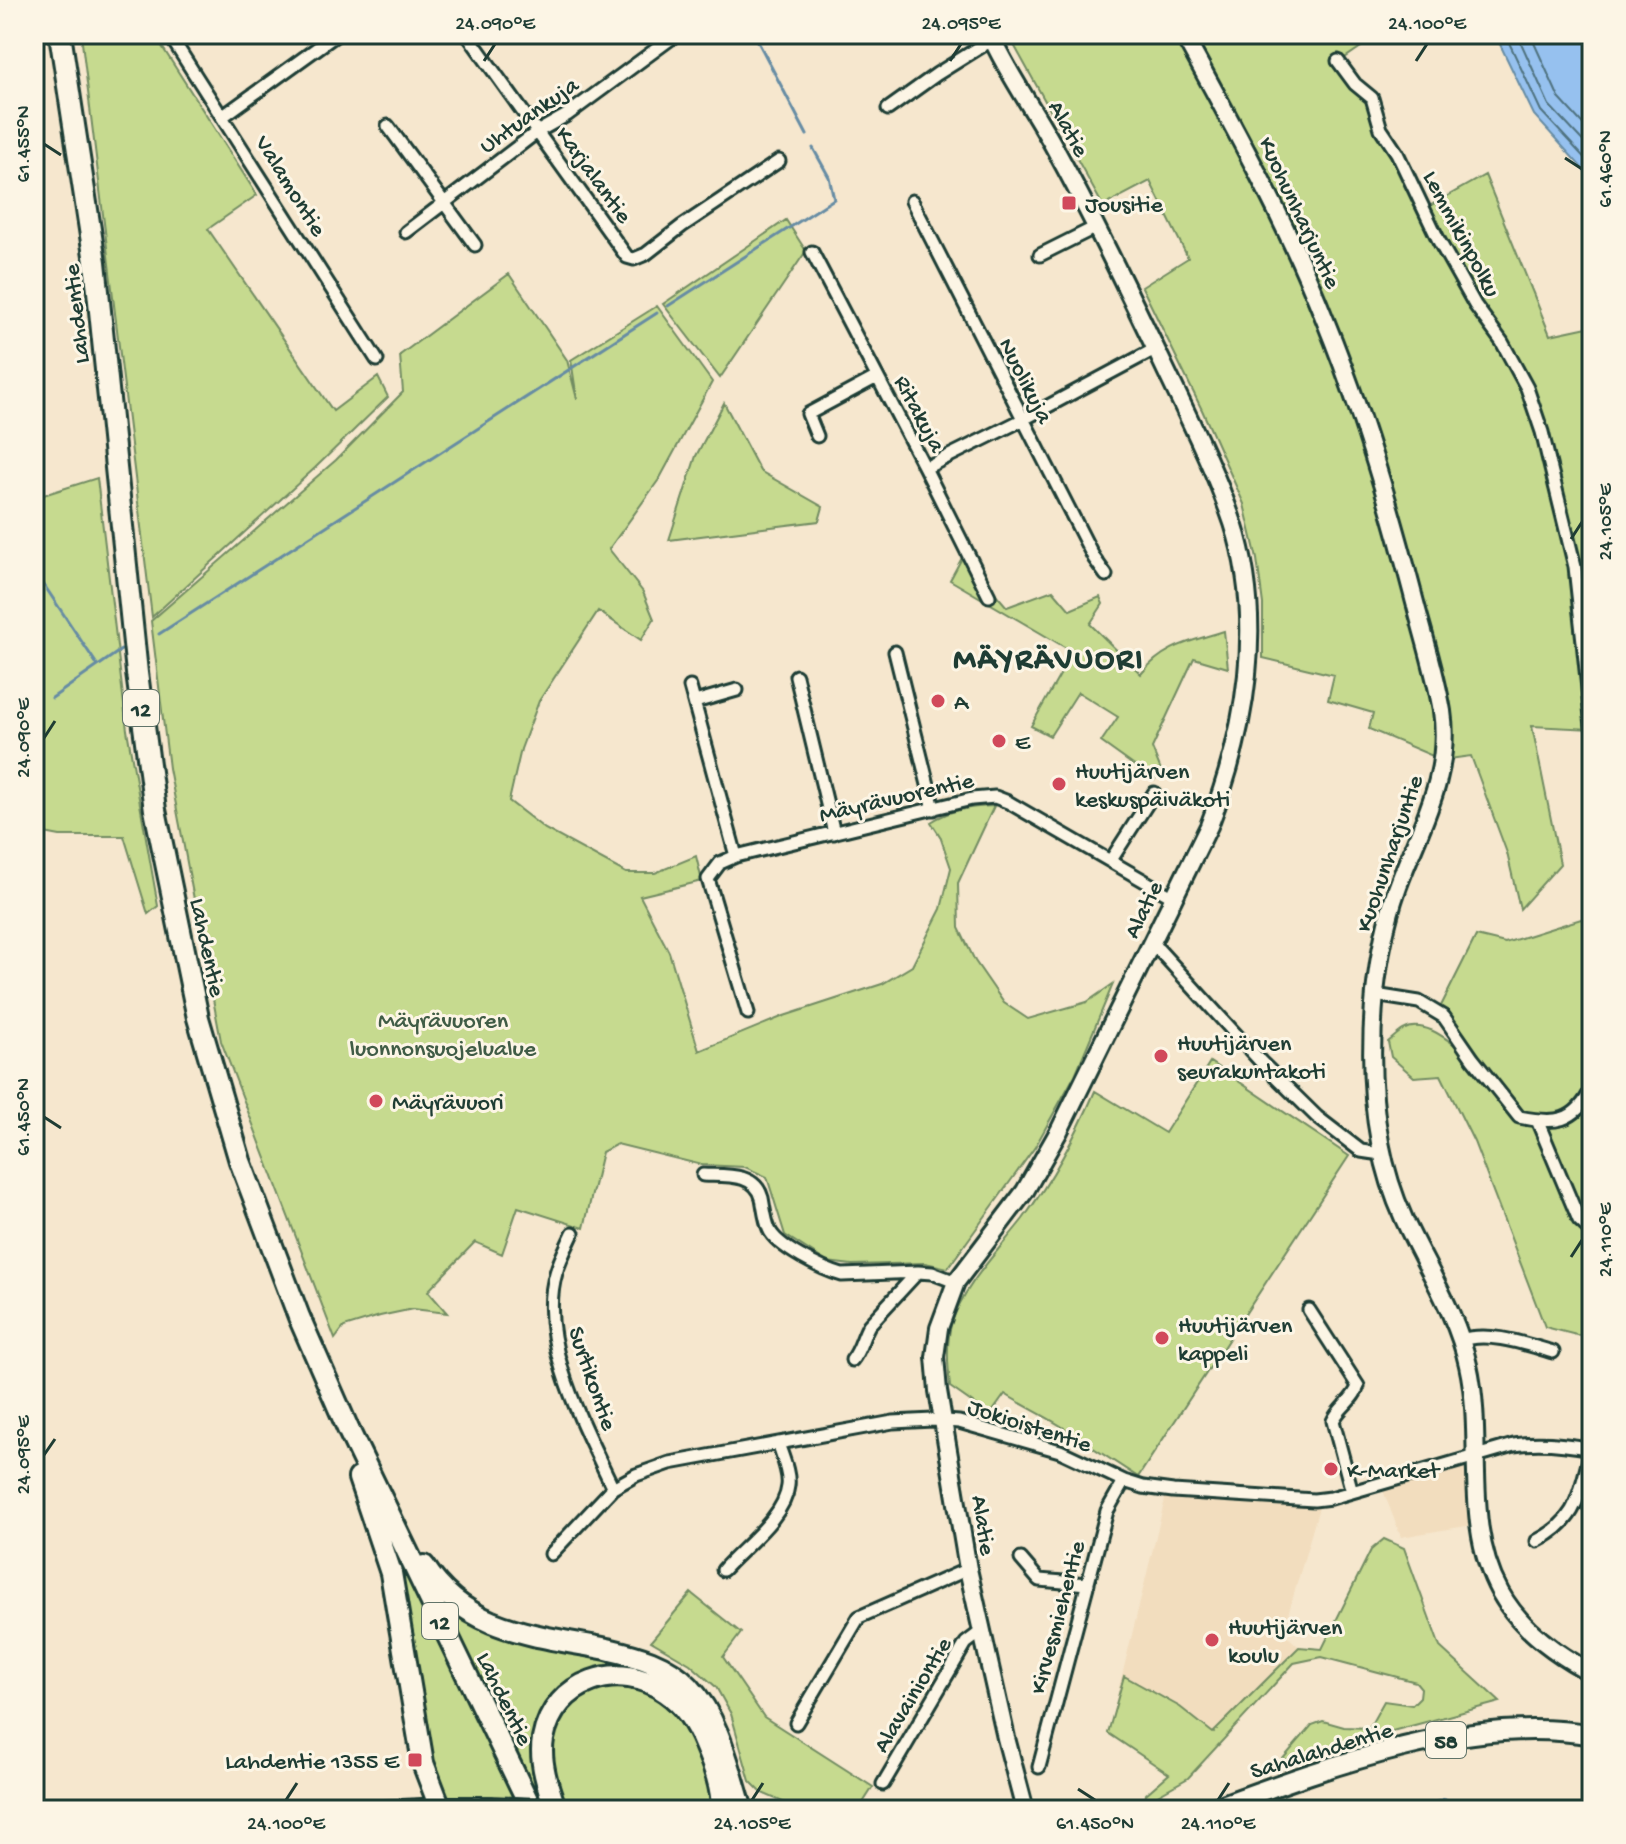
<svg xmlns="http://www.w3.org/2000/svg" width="1626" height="1844" viewBox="0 0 1626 1844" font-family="'Gochi Hand',sans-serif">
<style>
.built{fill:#f2ddbe}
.green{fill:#c6da8f;stroke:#728c62;stroke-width:2}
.water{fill:#96c1ef;stroke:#668ca4;stroke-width:2}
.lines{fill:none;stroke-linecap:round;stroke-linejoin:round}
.shore{stroke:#4f727f;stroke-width:2}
.stream{stroke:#668ca4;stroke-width:3}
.street-casing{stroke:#1f3d34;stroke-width:17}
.secondary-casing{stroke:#1f3d34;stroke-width:22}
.primary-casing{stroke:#1f3d34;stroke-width:24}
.highway-casing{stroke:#1f3d34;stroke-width:26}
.street{stroke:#fcf5e5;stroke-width:11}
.secondary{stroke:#fcf5e5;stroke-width:16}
.primary{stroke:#fcf5e5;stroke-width:18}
.highway{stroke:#fcf5e5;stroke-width:20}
.primary-bridge-casing{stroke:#1f3d34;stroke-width:24;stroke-linecap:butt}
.primary-bridge{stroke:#fcf5e5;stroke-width:18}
.ticks{fill:none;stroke:#1f3d34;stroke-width:3}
.poi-dot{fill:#d1495b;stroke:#fcf5e5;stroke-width:3}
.labels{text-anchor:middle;stroke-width:6;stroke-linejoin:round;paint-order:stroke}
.shield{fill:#fcf5e5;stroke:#617469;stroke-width:2}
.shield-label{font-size:22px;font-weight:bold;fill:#1f3d34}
.street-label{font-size:24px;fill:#1f3d34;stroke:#fcf5e5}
.poi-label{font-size:24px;fill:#1f3d34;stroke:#fcf5e5;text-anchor:start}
.park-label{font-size:24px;fill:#405c46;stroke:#fcf5e5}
.district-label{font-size:32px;font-weight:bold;letter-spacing:2px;fill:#1f3d34;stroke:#fcf5e5}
.neatline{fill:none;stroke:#1f3d34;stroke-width:3}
.ticks-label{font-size:20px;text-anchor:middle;fill:#1f3d34}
</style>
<rect width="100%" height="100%" fill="#f6e7ce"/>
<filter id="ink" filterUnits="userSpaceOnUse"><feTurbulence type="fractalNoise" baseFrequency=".0125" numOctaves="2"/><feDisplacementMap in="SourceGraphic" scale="16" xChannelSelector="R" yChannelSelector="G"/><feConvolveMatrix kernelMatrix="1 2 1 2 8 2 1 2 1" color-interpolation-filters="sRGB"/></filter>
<g filter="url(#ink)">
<path class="built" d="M1480 1454 1484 1523 1401 1537 1379 1480Z
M1166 1495 1320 1504 1283 1632 1299 1647 1186 1760 1108 1733Z"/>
<path class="green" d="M81 34H154L257 195 208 229 333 411 378 377 388 397 315 468 152 617Z
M1008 34H1380L1339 62 1372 98 1424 209 1485 175 1550 335 1592 326V729L1532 726 1560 864 1520 909 1507 853 1471 756 1442 760 1369 729 1373 713 1328 700 1334 675 1263 658V604L1257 559 1244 504 1202 410 1142 287 1188 258 1150 181 1103 206Z
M786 220 806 251 720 378 663 304Z
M509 274 567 360 577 399 571 360 657 306 712 382 660 478 609 549 643 592 654 619 641 640 598 611 539 701 521 749 509 801 545 829 626 873H655L696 856 702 881 640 896 669 952 699 1051 784 1016 882 984 912 966 941 909 951 868 940 836 931 822C951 809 971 807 994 806L958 883 959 928 975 961 1004 1003 1028 1019 1087 1002 1113 984 1075 1075 1035 1147 948 1268 925 1263 852 1265 827 1262 785 1235 767 1177 745 1167 702 1165 617 1144 602 1152 584 1228 518 1207 502 1254 475 1242 428 1291 447 1313 413 1309 380 1316 344 1327 335 1339 221 1041 169 768 151 621 336 460 403 392 400 355Z
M724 403 760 471 823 507 819 521 669 540 696 456Z
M97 478 127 730 158 906 148 914 124 836H60L34 831V498Z
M963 556 1007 607 1053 590 1070 610 1100 597 1103 604 1090 624 1141 674C1165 645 1190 642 1224 631L1228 668 1194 658 1152 748 1161 770 1154 780 1101 742 1118 717 1078 692 1050 736 1031 726 1073 652 950 580Z
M1581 919 1592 923V1339L1545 1327 1474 1142 1441 1075 1414 1077 1391 1057 1388 1042C1393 1038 1398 1033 1403 1030 1426 1017 1453 1045 1471 1057L1438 1012 1476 936 1505 943Z
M1210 1062 1349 1156 1138 1477 1075 1436C1066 1426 1020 1404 1005 1394L990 1415 950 1387C948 1366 946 1346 951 1325 962 1287 999 1250 1023 1219 1052 1179 1076 1136 1095 1091L1165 1133Z
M368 1487 517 1798H453L444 1793 436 1783Z
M1384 1539 1404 1548 1440 1647 1500 1702 1281 1761 1312 1725 1323 1721 1344 1727 1369 1728 1384 1701 1412 1705 1420 1697 1421 1688 1416 1682 1322 1657 1294 1663 1188 1778 1145 1802 1146 1794 1169 1774 1108 1733 1124 1676 1180 1707 1213 1733 1299 1647 1322 1649 1371 1550Z
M434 1589 454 1607 624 1658 670 1677 704 1732 632 1672 552 1707 551 1810H539Z
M691 1593 741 1633 723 1657 764 1717 873 1787 859 1809 801 1810 762 1793 750 1781 731 1714 716 1687 690 1664 651 1641Z
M600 1682 657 1691 694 1732 715 1805 711 1810H636L559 1798 548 1760 561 1710Z"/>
<path class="water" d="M1495 34H1592V179L1534 115Z
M1443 1799 1495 1810H1423L1428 1805Z"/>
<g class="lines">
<path class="shore" d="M1505 34 1541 111 1592 166
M1517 34 1549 105 1592 151
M1530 34 1559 98 1592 134"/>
<path class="stream" d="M754 34 807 135
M668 306 834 199 829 177 813 148
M34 570 98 666 52 698
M159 634 657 313
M98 666 121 650"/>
<g class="street-casing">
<path id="street" d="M169 34 377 360
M467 34 627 257 634 259 646 254 682 226 779 161
M1338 61 1355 84 1372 98 1381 129 1397 153 1439 241 1475 305 1502 342 1527 388 1542 432 1575 567 1592 726
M888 109 937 74 993 39
M222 117 337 34
M388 126 475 245
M912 201 1094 558 1106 575
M406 232 537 132 567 115 677 34
M812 252 925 468 989 596
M1040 255 1096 227
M817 436 808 414 877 377
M925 468 1022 420 1155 349
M895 652 934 809
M796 676 834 833
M690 687 736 856
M695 702 737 690
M1111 860 1154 793
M1151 944 1159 950 1261 1062 1317 1117 1361 1151 1381 1154
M1375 995 1419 1002 1444 1017 1473 1059 1519 1117C1554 1124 1575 1124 1592 1088
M748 1013 708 879 720 863 736 856 972 799 995 797 1008 802 1174 898
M1537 1120 1579 1220 1592 1232
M703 1175C724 1176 755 1172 762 1198 764 1208 765 1220 769 1229 776 1247 824 1270 842 1275L918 1272 932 1273 956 1282
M573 1233C567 1246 560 1259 556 1273 536 1340 585 1428 613 1488
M1309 1310 1358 1386C1354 1400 1339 1407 1333 1421L1352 1492
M1461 1340C1490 1331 1525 1344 1553 1352
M852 1360C861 1349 862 1337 869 1325L918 1272
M551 1554 613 1488 636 1475 670 1463 893 1422 933 1420 959 1422 1060 1451 1124 1481 1143 1487 1173 1491 1314 1500 1331 1498 1514 1445C1540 1441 1566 1444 1592 1449 1579 1492 1580 1519 1537 1541
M1021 1559 1039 1580 1088 1584
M723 1570C743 1547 785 1517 788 1486 790 1473 782 1456 778 1443
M796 1723 859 1617 968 1569
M1039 1767 1107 1511 1124 1481
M883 1784 966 1643 982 1631"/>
</g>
<g class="secondary-casing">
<path id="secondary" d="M990 34C1007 73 1033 108 1053 145 1092 216 1127 289 1162 362 1187 415 1214 467 1233 523 1265 622 1246 731 1209 826L1059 1131 1025 1191 956 1282 939 1328 935 1357 938 1391 968 1569 1006 1738 1025 1810
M1183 34C1234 127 1286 221 1325 320 1361 408 1388 499 1412 591 1422 631 1435 670 1442 711 1452 777 1418 830 1397 889 1385 923 1379 957 1375 993 1368 1069 1372 1149 1404 1219 1426 1267 1457 1314 1468 1365 1485 1439 1462 1524 1500 1592 1520 1629 1556 1654 1592 1673
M383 1810 440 1807"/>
</g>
<g class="primary-casing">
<path id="primary" d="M440 1807H490
M1209 1810C1324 1768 1468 1713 1592 1735"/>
</g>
<g class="highway-casing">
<path id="highway" d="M60 34 95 262 137 673 155 810 198 1018 240 1161 299 1317 349 1431 532 1810
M359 1478 391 1573 423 1763 441 1810
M424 1566C466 1632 536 1635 607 1649 637 1656 666 1663 689 1687 719 1719 729 1769 742 1810
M556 1810C548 1788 539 1762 543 1739 554 1680 620 1659 666 1692 685 1705 697 1725 705 1745 714 1766 722 1787 722 1810"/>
</g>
<use href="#street" class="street"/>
<use href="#secondary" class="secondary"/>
<use href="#primary" class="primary"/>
<use href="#highway" class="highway"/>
<g class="primary-bridge-casing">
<path id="primary-bridge" d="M490 1807 560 1810"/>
</g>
<use href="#primary-bridge" class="primary-bridge"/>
</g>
</g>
<path class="ticks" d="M484 61 495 44M950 61 961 44M1416 61 1427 44M44 144 61 155M1565 158 1582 169M1571 539 1582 522M44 738 55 721M44 1117 61 1128M1571 1257 1582 1240M44 1455 55 1439M1078 1789 1095 1800M286 1800 297 1783M752 1800 763 1783M1218 1800 1229 1783"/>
<g class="poi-dot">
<rect x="1061" y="195" width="16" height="16" rx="4"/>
<circle cx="938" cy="701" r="8"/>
<circle cx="999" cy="741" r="8"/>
<circle cx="1059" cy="784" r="8"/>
<circle cx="1161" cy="1056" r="8"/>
<circle cx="376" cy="1101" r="8"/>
<circle cx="1162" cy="1338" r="8"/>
<circle cx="1331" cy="1469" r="8"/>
<circle cx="1212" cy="1640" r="8"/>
<rect x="407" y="1752" width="16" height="16" rx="4"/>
</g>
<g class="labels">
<g class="shield">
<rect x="123" y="690" width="36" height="36" rx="6"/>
<rect x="422" y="1603" width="36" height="36" rx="6"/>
<rect x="1426" y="1722" width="40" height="36" rx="6"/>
</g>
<g class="shield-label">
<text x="141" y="716">12</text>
<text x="440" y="1629">12</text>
<text x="1446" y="1748">58</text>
</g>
<g class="street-label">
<text transform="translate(528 114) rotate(-35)" y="8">Uhtuankuja</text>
<text transform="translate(1070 128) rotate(61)" y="8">Alatie</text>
<text transform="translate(595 174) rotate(54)" y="8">Karjalantie</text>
<text transform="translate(292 185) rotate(58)" y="8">Valamontie</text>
<text transform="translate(1301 212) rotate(65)" y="8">Kuohunharjuntie</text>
<text transform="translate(1463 233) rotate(62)" y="8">Lemmikinpolku</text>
<text transform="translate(75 314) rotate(-96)" y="8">Lahdentie</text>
<text transform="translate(1027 380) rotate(63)" y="8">Nuolikuja</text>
<text transform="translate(921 413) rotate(62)" y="8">Ritakuja</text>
<text transform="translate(896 796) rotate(-13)" y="8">Mäyrävuorentie</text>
<text transform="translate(1388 853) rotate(-71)" y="8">Kuohunharjuntie</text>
<text transform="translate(1142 909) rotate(-64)" y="8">Alatie</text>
<text transform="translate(209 947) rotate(78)" y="8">Lahdentie</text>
<text transform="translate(594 1378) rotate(71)" y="8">Surtikontie</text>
<text transform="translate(1030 1424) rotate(18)" y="8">Jokioistentie</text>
<text transform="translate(985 1525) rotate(81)" y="8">Alatie</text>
<text transform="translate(1056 1617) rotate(-75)" y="8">Kirvesmiehentie</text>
<text transform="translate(911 1694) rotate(-59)" y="8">Alavainiontie</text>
<text transform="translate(506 1698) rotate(64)" y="8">Lahdentie</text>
<text transform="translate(1321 1749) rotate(-17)" y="8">Sahalahdentie</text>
</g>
<g class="poi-label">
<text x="1085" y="211">Jousitie</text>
<text x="954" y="709">A</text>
<text x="1015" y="749">E</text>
<text x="1075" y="778">Huutijärven<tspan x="1075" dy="28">keskuspäiväkoti</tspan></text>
<text x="1177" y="1050">Huutijärven<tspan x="1177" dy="28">seurakuntakoti</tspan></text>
<text x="392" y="1109">Mäyrävuori</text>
<text x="1178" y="1332">Huutijärven<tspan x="1178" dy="28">kappeli</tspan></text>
<text x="1347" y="1477">K-Market</text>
<text x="1228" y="1634">Huutijärven<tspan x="1228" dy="28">koulu</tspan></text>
<text x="399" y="1768" text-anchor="end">Lahdentie 1355 E</text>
</g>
<g class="park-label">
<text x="443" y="1027">Mäyrävuoren<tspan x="443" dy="28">luonnonsuojelualue</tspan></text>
</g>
<g class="district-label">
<text x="1049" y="667">MÄYRÄVUORI</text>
</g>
</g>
<rect width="1626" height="1844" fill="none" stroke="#fcf5e5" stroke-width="88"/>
<rect x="44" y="44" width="1538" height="1756" class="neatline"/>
<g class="ticks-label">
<text x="495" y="29">24.090°E</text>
<text x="961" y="29">24.095°E</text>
<text x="1427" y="29">24.100°E</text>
<text transform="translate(22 144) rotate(-90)" y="7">61.455°N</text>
<text transform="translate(1604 169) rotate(-90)" y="7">61.460°N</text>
<text transform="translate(1604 522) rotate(-90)" y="7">24.105°E</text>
<text transform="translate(22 738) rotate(-90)" y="7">24.090°E</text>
<text transform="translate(22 1117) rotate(-90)" y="7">61.450°N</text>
<text transform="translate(1604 1240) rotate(-90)" y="7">24.110°E</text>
<text transform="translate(22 1455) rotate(-90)" y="7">24.095°E</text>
<text x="286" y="1829">24.100°E</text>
<text x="752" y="1829">24.105°E</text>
<text x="1095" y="1829">61.450°N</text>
<text x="1218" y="1829">24.110°E</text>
</g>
</svg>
